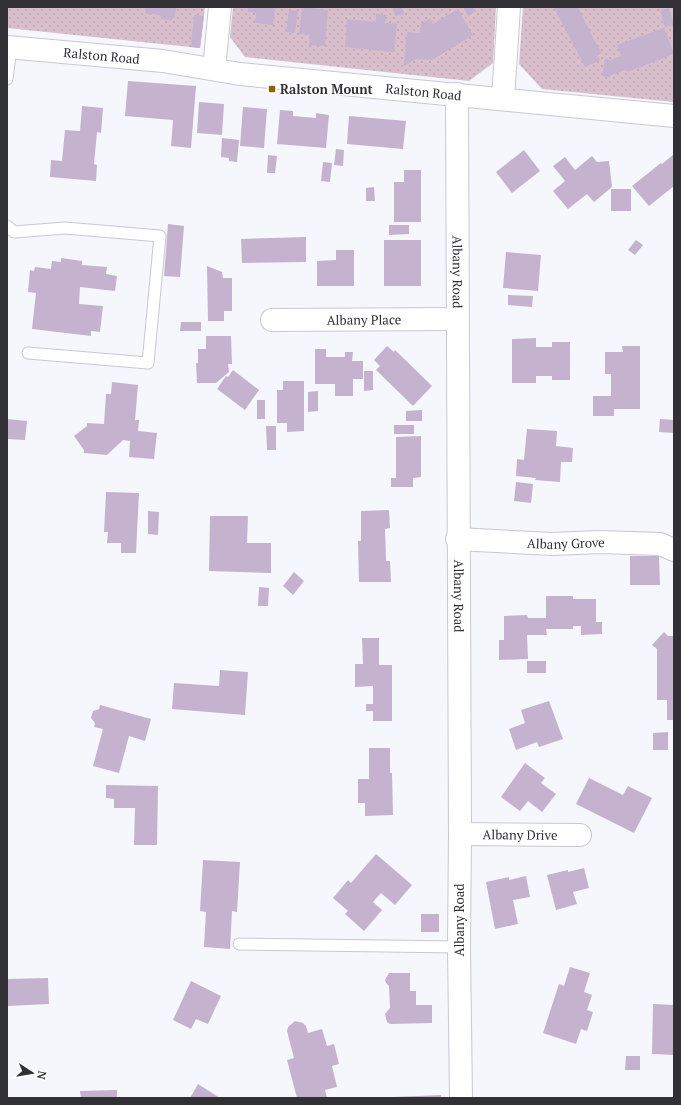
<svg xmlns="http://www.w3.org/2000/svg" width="681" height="1105" viewBox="0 0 681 1105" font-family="'PT Serif',serif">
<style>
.garden{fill:url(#garden-dots)}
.building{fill:#c5b2ce}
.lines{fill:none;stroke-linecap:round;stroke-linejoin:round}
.lane-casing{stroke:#c7c8d3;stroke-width:13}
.street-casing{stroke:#c7c8d3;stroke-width:24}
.lane{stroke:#fff;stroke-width:11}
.street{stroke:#fff;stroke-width:22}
.poi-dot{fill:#8c6305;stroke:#fff;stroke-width:1.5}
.labels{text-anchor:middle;stroke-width:3;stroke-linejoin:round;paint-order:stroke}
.street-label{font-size:13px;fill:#303035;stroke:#fff}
.poi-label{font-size:13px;font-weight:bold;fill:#303035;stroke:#fff;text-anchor:start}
</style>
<defs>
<pattern id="garden-dots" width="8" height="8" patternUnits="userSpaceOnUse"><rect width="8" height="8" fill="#d9bfcc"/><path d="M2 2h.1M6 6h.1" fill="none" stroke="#bba4b0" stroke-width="1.8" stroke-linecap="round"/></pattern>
</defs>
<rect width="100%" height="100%" fill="#f6f6fd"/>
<path class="garden" d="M7 7H205L200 48 7 28Z
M233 7H496L493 63 469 81 245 57 230 37Z
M523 7H674V102L542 89 519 64Z"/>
<path class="building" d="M146 7H176L175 16 172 20 162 19 160 15 145 13Z
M248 7H275L273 25 255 23 256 13 248 12Z
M302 7 328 10 325 46 309 45 310 35 299 34Z
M393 7H402L404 14 395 16Z
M463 7H473L476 11 468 16Z
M554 7H578L601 53 597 55 600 60 585 67Z
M669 8 674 25 665 27 660 10Z
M458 9 473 35 432 60 416 59 404 66 407 32 420 33 421 24 430 18 433 24Z
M289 10 298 11 295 33 286 32Z
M376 14 386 15 385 23 397 24 394 52 345 47 347 19 376 22Z
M194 15 204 16 200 48 191 47Z
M664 28 674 54 627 72 626 70 611 75 610 77 602 76 605 59 610 60 621 56 617 45Z
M128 81 196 86 191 148 171 146 173 120 125 116Z
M199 102 224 104 222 135 197 133Z
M82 106 103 108 101 133 97 132 94 164 97 165 96 181 50 177 51 160 62 161 65 130 80 131Z
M243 107 267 109 264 148 240 146Z
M280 110 293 111V116L316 118V113L329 115 326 148 277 144Z
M349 116 406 121 403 149 347 144Z
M222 138 239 140 237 162 229 161V158L221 157Z
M336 149 344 150 343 166 334 165Z
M524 150 540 171 512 193 496 172Z
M674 154V186L649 206 632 186 661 163 662 164Z
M268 155 277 156 275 173H267Z
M592 156 597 162 609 161 612 187 594 202 587 194 568 209 553 191 565 181 553 166 565 157 575 170Z
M323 162 332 163 330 182 321 181Z
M404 170H421V222H394V182H404Z
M374 187 375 201H366V188Z
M611 189H631V211H611Z
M168 224 184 226 180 277 164 276Z
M389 225H409V234L389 235Z
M306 237V262L242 263 241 239Z
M384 240H421V286H384Z
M636 240 643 245 635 255 628 250Z
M336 250H354V286H317V261L336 260Z
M506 252 541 255 538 291 503 288Z
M61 258 82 261V265L107 267 106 274 117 276 115 291 80 287 79 304 103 306 100 332 91 331V336L32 329 36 293 28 292 30 270 34 271 35 267 51 269 52 261 61 262Z
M207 266 222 272 223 278H232V311H224V321H208Z
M508 295 533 296 532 307 508 305Z
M181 322H201V331H180Z
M206 336H231L232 364H228L229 372 216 383H197L196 363H198V349H206Z
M536 338V347H552V342H570V380H552V376H536V383H512V339Z
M387 346 394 352 395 350 432 386 413 406 376 370 380 366 374 360Z
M622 346H640V409H614V416H593V396H611V374H605V352H623Z
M315 349H326V357H345V352H353L352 361H363V379H353V396H335V384H315Z
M233 370 259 390 245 410 217 389 226 376 228 377Z
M364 371H373V390L364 391Z
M283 381H304V431L287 432V423H277V390H283Z
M112 382 138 385 135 420H139L138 431 157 433 154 459 129 457 130 441 123 440 107 455 84 453V450L74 436 87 426V423L104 424 106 394H111Z
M318 391V411L308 412V392Z
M257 400H265V419H257Z
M422 410V421H406V411Z
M7 419 27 421 25 440 7 439Z
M660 419 674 420V433L659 432Z
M394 425H414V434H394Z
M266 426H276V450H267Z
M527 429 557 431 556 446 573 448 572 462H561L560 482 535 480 536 478 516 476 517 459 524 460Z
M421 436V477L413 478V487H391V478H396V437Z
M516 482 533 484 531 503 514 501Z
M106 492 139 493 136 553H121V543H107L108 532H104Z
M389 510 390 528 385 529 386 561H390L391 582H359L358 541H361V511Z
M148 511 159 512 158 535 148 534Z
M210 516H248L247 543H271V573L209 571Z
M630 556H659L660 585H630Z
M294 572 304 581 293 595 283 586Z
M259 587 269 588 268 606H258Z
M546 596H573V599H596V622H602V634L581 635V626H573V629H546L547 635H527L528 659 499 660V640H504V616L527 615 528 618H546Z
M664 632 668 636H674V720H667V700H657V649L652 645Z
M362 638H379V665H392V721H373V711H366V704H373V686L355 687V664H363Z
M527 661H546V673H527Z
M220 670 248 672 245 715 172 709 174 683 219 686Z
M549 701 563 739 539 747 537 742 516 750 509 729 525 723 521 710Z
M100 705 151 719 145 741 129 736 119 773 93 766 103 729 94 727 95 723 91 718 93 711 99 709Z
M668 732V750H653V733Z
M369 748H390V773H392L393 815 365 816V803H358V779H369Z
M525 763 545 778 541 783 556 794 542 812 528 801 520 811 501 797Z
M589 778 623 795 628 786 652 798 634 833 576 804Z
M106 785 158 786 157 845H134L135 808H114V799L106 798Z
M376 854 412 885 395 905 381 893 373 902 382 910 364 931 345 914 348 911 333 898 348 880 351 883Z
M203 860 240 862 237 912 232 911 230 949 204 947 206 912 200 911Z
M584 868 589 888 573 892 577 904 556 910 547 875 568 870V872Z
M526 876 530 897 513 900 518 924 495 929 486 882 509 877V880Z
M421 914H439V932H421Z
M570 967 590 973 584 992 592 995 587 1010 593 1012 587 1031 581 1029 576 1044 543 1033 559 984 564 986Z
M389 973H410V991H416V1005H432V1023L390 1024 387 1022 385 1014 390 1008 389 986 386 983 385 980Z
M48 978 49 1004 7 1006V979Z
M191 981 221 996 208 1024 196 1019 191 1029 173 1020Z
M653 1004 674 1005V1055L652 1054Z
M295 1021 303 1023 306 1026 308 1033 322 1029 327 1046 334 1044 339 1064 332 1066 337 1087 325 1090 327 1098H297L287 1060 294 1058 287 1031 288 1027Z
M626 1056H640V1070H625Z
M198 1084 220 1098H190Z
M117 1090V1098H81L80 1091Z
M441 1095V1098H393V1097Z"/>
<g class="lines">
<g class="lane-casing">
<path id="lane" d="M7 79 11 47
M7 226 14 232 65 228 160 236 148 363 28 353
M239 944 459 947"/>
</g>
<g class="street-casing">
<g id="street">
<path id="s1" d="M7 47 163 61 240 74 674 116"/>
<path d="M214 69 220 7"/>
<path id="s2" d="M457 94 460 834 459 947 461 1098"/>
<path d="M503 99 509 7"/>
<path id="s3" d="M272 320 457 319"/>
<path id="s4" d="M457 539 552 544 600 542 660 544 674 550"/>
<path id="s5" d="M460 834 580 835"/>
</g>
</g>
<use href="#lane" class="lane"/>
<use href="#street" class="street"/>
</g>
<rect class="poi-dot" x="268" y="85" width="8" height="8" rx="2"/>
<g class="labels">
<g class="street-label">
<text dy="5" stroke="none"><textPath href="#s1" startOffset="95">Ralston Road</textPath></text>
<text dy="5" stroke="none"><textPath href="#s1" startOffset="419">Ralston Road</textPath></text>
<text dy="5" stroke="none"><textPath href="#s2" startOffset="178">Albany Road</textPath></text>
<text dy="5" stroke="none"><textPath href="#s3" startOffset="92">Albany Place</textPath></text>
<text dy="5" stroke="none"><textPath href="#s4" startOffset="109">Albany Grove</textPath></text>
<text dy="5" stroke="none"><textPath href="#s2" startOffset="502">Albany Road</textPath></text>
<text dy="5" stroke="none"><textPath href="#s5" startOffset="60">Albany Drive</textPath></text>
<text transform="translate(459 920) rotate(-90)" y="5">Albany Road</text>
</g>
<g class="poi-label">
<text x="280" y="94">Ralston Mount</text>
</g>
</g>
<rect width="681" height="1105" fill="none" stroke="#303035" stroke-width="16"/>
<g transform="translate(32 1073) rotate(102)" stroke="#ffffff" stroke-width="3" paint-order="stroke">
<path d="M0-3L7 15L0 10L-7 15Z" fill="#303035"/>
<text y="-6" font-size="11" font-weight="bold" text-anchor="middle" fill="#303035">N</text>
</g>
</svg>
